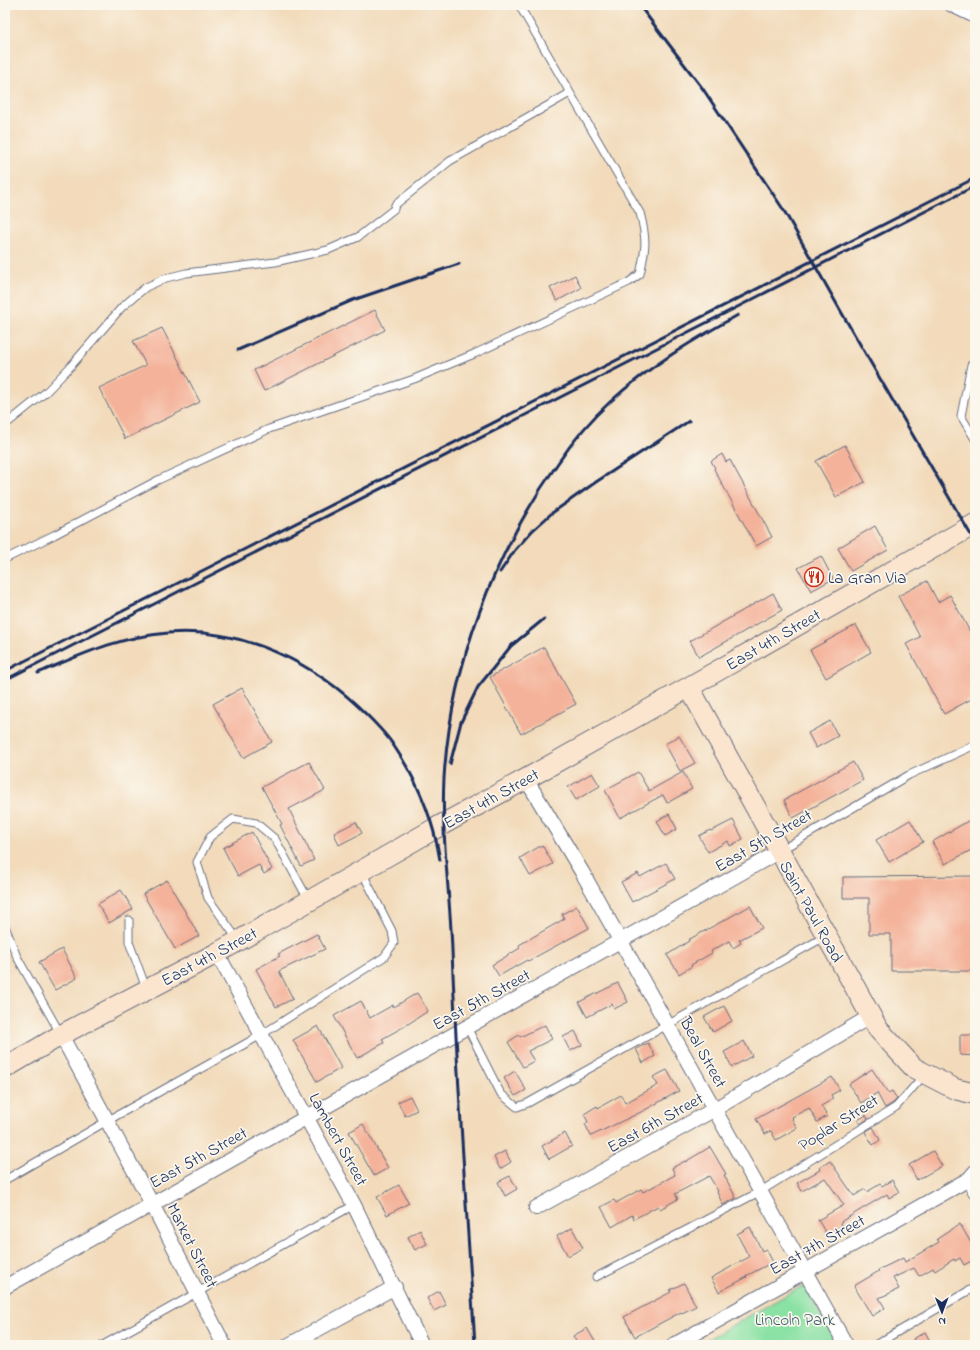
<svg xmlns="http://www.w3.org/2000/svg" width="980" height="1350" viewBox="0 0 980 1350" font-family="'Indie Flower',sans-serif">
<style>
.green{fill:#8ae1a4;stroke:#528881}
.building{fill:#f4b29a}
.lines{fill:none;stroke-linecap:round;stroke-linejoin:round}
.service-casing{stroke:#666b7e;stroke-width:9}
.minor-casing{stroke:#666b7e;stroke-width:16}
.secondary-casing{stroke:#666b7e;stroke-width:22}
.service{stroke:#fff;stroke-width:7}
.minor{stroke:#fff;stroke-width:14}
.secondary{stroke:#fbe5cf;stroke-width:20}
.rail{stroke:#1b2f5e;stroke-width:3}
.labels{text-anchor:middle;stroke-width:3.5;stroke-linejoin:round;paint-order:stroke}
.poi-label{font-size:17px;fill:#1b2f5e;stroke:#fbf7ec;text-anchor:start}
.street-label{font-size:17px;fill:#1b2f5e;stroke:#fbf7ec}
.park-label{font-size:17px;fill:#375c70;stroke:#fbf7ec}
</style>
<rect width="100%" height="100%" fill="#fbf7ec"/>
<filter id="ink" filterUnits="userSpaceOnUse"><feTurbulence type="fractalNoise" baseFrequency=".025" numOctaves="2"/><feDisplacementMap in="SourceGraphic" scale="8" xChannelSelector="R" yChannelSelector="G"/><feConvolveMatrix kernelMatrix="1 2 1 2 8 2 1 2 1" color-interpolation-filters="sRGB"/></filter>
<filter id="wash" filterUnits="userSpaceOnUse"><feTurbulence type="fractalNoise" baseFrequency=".012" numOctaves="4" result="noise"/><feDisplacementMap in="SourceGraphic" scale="16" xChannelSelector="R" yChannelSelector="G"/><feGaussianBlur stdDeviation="0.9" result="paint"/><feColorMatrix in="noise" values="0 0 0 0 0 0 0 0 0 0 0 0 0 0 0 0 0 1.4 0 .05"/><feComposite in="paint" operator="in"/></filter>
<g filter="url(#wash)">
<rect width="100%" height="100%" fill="#f2daba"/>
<path class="green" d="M802 1287 806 1288 838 1345H697L797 1289Z"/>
<g id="blocks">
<path class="building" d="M575 275 581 288 557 301 550 288Z
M375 310 385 330 264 391 254 370Z
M162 328 200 402 125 439 99 388 146 365 133 341Z
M845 445 865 482 836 497 816 461Z
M722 454 726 462 730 460 772 537 756 546 714 469 715 468 711 461Z
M875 526 888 550 851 571 838 548Z
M821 556 833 579 811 591 798 568Z
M927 581 938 602 950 595 975 641V697L944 714 906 644 920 637 898 596Z
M773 593 782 610 699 657 690 641Z
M856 625 871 652 826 678 810 650Z
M544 647 576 704 521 734 490 677Z
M242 688 272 742 243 758 213 704Z
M830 721 838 736 816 748 808 733Z
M679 736 695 763 680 771 665 744Z
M309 762 325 790 289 809 314 860 301 866 280 825 282 824 262 787Z
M853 762 863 780 793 818 784 800Z
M638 772 649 791 683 772 692 789 667 803 663 795 620 818 605 790Z
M592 773 600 786 576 800 568 787Z
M669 814 677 829 665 836 657 821Z
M975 817V848L945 864 932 842Z
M733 820 743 839 730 846 728 841 708 852 699 836 710 830 711 831Z
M910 820 923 842 889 862 876 840Z
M356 822 362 833 339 845 334 833Z
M252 832 272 869 264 874 259 865 238 876 223 848Z
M542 845 553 864 530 876 520 858Z
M666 863 675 879 632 902 621 882 638 873 640 877Z
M975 876V971H891V934H869V898H843V877Z
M167 880 199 936 175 949 143 894Z
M121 890 133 909 109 923 98 904Z
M577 906 589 928 528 961 527 960 499 976 492 965 520 948 519 945 564 919 562 914Z
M750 906 762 928 739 940 741 943 733 948 729 941 711 951 712 953 691 965 692 966 679 974 667 955 689 941 688 940Z
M317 934 325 949 279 971 293 999 276 1007 256 969 280 956 278 954Z
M62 949 77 978 55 990 39 962Z
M618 983 628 1002 614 1009 612 1004 587 1017 579 1002Z
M417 993 428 1011 405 1026 382 1039 384 1043 357 1058 334 1016 361 1001 370 1018 393 1005 394 1007Z
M724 1006 732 1021 713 1032 704 1017Z
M545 1025 552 1039 528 1051 534 1061 523 1067 508 1042 519 1035 520 1037Z
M318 1026 341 1068 317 1082 293 1040Z
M575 1031 582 1045 570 1051 563 1037Z
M960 1035H975V1056L960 1055Z
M744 1041 752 1056 732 1067 724 1052Z
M648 1043 655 1056 643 1063 636 1049Z
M872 1069 888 1093 892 1091 897 1099 893 1103 885 1108 877 1093 861 1103 849 1084Z
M667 1070 679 1091 643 1111 591 1136 585 1124 588 1122 584 1114 597 1106 598 1108 621 1095 625 1103 658 1085 653 1077Z
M515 1071 526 1090 515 1096 504 1078Z
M832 1077 840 1090 831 1095 833 1099 821 1106 827 1116 817 1122 809 1108 792 1117 793 1118 792 1119 797 1128 776 1140 771 1131 765 1134 756 1119Z
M410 1096 417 1110 405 1116 398 1102Z
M866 1115 868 1119 860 1124 858 1120Z
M363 1124 388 1168 374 1176 349 1132Z
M873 1127 880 1140 873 1145 865 1132Z
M565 1133 572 1146 549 1159 542 1146Z
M710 1147 726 1174 724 1175 736 1198 723 1205 717 1192 718 1191 709 1176 675 1194 678 1199 660 1209 658 1206 634 1219 632 1215 612 1227 601 1207 614 1200 616 1203 641 1189 643 1192 675 1175 672 1168 685 1161V1162Z
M505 1151 511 1162 500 1169 494 1157Z
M933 1151 942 1166 917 1180 909 1165Z
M830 1161 854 1196 865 1189 867 1192 880 1184 882 1186 892 1180 899 1192 889 1198 887 1194 842 1221 840 1223 842 1226 827 1235 818 1220 844 1205 825 1178 802 1191 797 1183 820 1170 819 1168Z
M510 1176 517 1189 505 1196 498 1182Z
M399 1185 409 1203 387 1215 377 1197Z
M960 1224 975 1250V1259L964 1265 960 1258 955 1261 954 1259 935 1271 933 1268 919 1276 914 1268 893 1278 899 1289 879 1298 885 1308 872 1316 854 1286 879 1271 878 1270 903 1258 905 1262 939 1242 937 1239Z
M750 1227 762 1251 766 1249 773 1262 746 1276 747 1277 719 1292 711 1278 749 1257 737 1234Z
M572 1228 583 1248 568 1256 557 1236Z
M420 1230 427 1244 415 1250 408 1237Z
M684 1283 696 1306 682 1313 681 1312 635 1337 624 1317 671 1292 670 1290Z
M439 1291 446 1305 434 1311 427 1298Z
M587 1328 597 1345H578L573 1336Z
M925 1332 932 1345H916L913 1339Z"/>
</g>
</g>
<g filter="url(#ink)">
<use href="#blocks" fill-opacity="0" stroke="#666b7e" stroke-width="1"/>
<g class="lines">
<g class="service-casing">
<path id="service" d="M971 365 961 416 975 439
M5 425 46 392 70 367 122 307 146 287 166 278 186 273 275 262 328 250 358 237 394 209 395 205 450 161 570 93
M5 559 54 535 158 480 269 429 414 379 474 354 629 282 640 274C646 248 647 239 640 213L519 5
M781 850 909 775 975 745
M129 920V942L146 988
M5 926 17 957 60 1033
M238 940 208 898 197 862 210 837 233 819 256 823 275 839 308 899
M467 1027 501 1094 517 1107 528 1103 826 936
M5 1180 107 1121 261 1035 384 957 394 943 392 931 362 872
M596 1277 761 1191 896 1107 924 1075
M103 1345 354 1205
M875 1345 975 1287"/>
</g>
<g class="minor-casing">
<path id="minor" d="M952 5 975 16
M526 779 582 872 846 1345
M217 953 354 1205 422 1345
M61 1035 152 1204 224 1345
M969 1179 975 1191
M536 1208 715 1109 871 1016
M5 1287 780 851
M289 1345 395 1287
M674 1345 969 1179 975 1172"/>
</g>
<g class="secondary-casing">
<path id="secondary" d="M689 687 878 1029 914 1068 955 1089 975 1094
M5 1068 61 1035 217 953 309 901 434 829 526 779 689 687 975 524"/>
</g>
<use href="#service" class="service"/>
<use href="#minor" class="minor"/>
<use href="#secondary" class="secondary"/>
<path class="rail" d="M639 5 703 89 783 209 843 315 975 542
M238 350 353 300 459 264
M500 572 515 550 532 531 552 513 596 482 689 421
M5 671 975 178
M38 673C83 654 118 637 168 633 243 627 316 663 368 716 377 725 387 735 394 746 417 780 433 818 440 860
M5 680 975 186
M450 764 461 722 478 687 511 646 544 619
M475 1345C467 1213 457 1082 452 950 450 892 441 836 444 778 451 665 493 555 558 463 573 441 590 420 610 402 648 367 693 340 738 315"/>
</g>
</g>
<defs>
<g id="restaurant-ring" transform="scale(1)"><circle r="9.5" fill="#fbf7ec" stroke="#c8321e" stroke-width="1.5"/><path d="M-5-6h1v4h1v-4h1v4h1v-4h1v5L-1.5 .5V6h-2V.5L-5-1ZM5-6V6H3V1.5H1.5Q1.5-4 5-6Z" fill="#c8321e"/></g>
</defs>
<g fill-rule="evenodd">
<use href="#restaurant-ring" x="814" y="577"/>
</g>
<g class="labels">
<g class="poi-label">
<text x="828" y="583">La Gran Via</text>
</g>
<g class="street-label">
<text transform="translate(773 639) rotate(-30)" y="6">East 4th Street</text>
<text transform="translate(491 798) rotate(-29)" y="6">East 4th Street</text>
<text transform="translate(763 840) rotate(-30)" y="6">East 5th Street</text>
<text transform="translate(812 911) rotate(61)" y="6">Saint Paul Road</text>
<text transform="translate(209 956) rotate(-28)" y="6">East 4th Street</text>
<text transform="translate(481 999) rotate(-29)" y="6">East 5th Street</text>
<text transform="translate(704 1052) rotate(61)" y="6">Beal Street</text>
<text transform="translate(655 1122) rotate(-29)" y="6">East 6th Street</text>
<text transform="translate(838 1122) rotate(-32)" y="6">Poplar Street</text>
<text transform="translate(339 1139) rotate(61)" y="6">Lambert Street</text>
<text transform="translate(198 1157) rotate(-29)" y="6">East 5th Street</text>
<text transform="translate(817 1244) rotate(-29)" y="6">East 7th Street</text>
<text transform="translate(193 1245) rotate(63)" y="6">Market Street</text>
</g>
<g class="park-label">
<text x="795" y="1325">Lincoln Park</text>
</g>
</g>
<rect width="980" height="1350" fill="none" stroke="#fbf7ec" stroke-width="20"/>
<g transform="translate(942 1312) rotate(179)" stroke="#fbf7ec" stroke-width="3" paint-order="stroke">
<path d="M0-3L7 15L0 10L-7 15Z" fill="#1b2f5e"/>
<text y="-6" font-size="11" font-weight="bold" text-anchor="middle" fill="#1b2f5e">N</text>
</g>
</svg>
